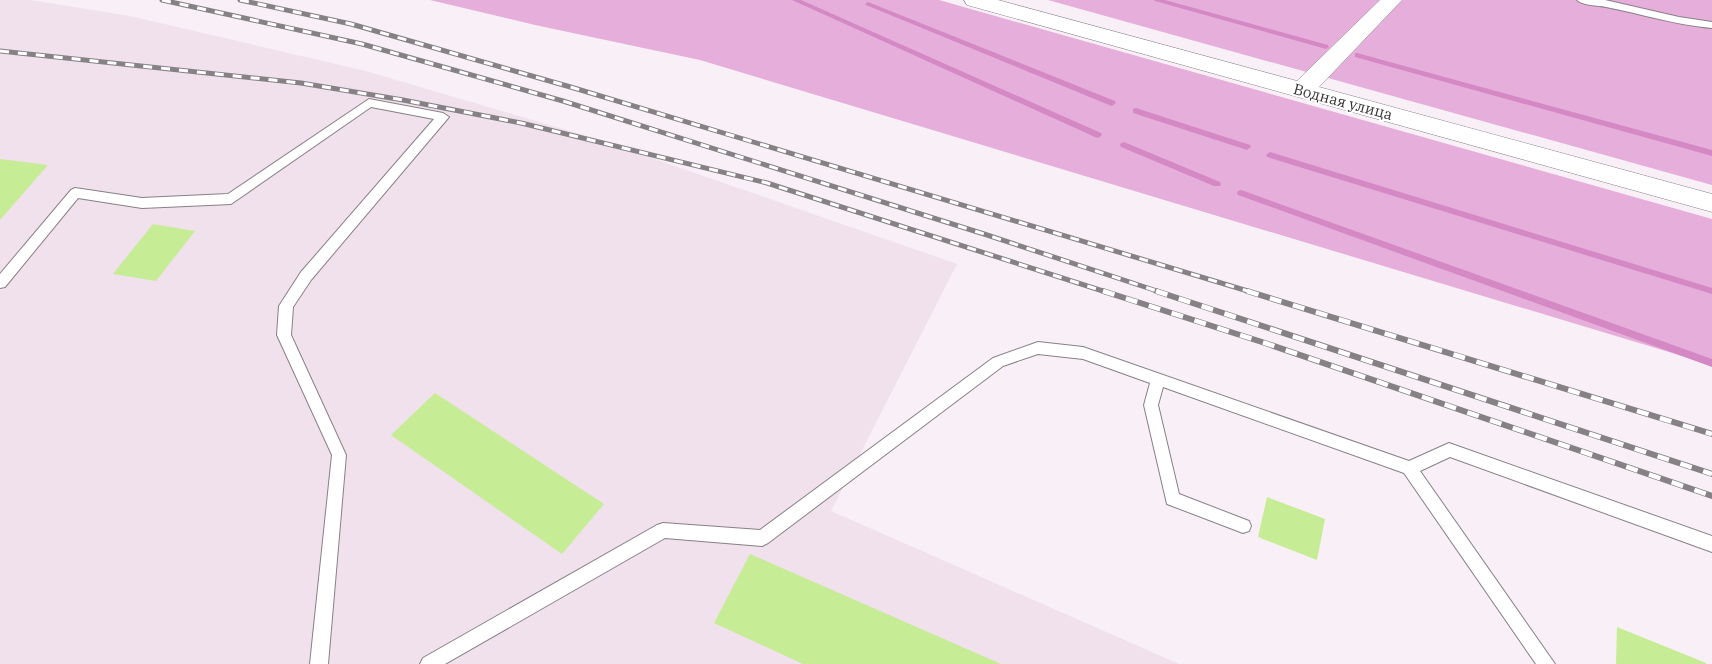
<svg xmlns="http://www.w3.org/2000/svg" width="1712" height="664" viewBox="0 0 1712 664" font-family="'IBM Plex Serif',serif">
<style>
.built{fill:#f0e1ec}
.green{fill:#e6aeda}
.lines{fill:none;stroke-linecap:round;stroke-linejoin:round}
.stream{fill:#d489c5;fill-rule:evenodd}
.building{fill:#c6ec95}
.service-casing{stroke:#878086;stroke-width:2}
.minor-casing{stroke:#878086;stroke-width:1}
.service{fill:#fff;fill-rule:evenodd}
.minor{fill:#fff;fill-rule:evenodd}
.rail-far1-casing{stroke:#868185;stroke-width:5}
.rail-casing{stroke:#868185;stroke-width:6}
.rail-far1{stroke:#fff;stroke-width:3;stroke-dasharray:9;stroke-linecap:butt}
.rail{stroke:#fff;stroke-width:4.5;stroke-dasharray:12;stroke-linecap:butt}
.labels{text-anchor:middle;stroke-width:4;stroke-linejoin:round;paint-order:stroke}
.street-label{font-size:15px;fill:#373436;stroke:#fff}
</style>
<rect width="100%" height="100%" fill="#f8f0f6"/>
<path class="built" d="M0 0H31L130 16 366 71 597 139 957 264 831 511 1179 664H0Z"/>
<path class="green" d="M430 0H939L1712 219V365L700 60 535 25Z
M1048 0H1712V185Z"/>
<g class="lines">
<path class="stream" d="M792 0H801L1101 133 1102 135 1098 138 1095 137Z
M1154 0H1165L1328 45 1329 47 1326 49 1155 1Z
M868 2 1115 101 1116 103 1112 106 1109 105 866 5 865 4Z
M1355 53H1357L1712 150V156L1355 57Z
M1136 108 1250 145 1251 147 1247 150 1133 113V109Z
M1124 142 1220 182 1221 184 1220 186H1214L1121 147 1120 145 1121 143Z
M1270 152 1712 288V294L1267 157 1266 155Z
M1241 190 1712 359V367L1238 195 1237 193 1238 191Z"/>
</g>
<path class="building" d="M0 159 48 165 0 220Z
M153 224 195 231 156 281 113 274Z
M435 393 604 504 562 554 391 435Z
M1267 497 1325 519 1317 560 1258 537Z
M750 554 1001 664H803L714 623Z
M1617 627 1706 663V664H1616Z"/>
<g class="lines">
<g class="service-casing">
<path id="service" d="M1577 0H1605L1679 17 1712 22V28C1676 25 1642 14 1606 7 1597 5 1583 6 1577 0Z
M369 99 443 113 449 117 311 280 293 307 291 335 346 455 328 664H310L332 455 277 335 279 306 301 272 434 119 371 107 231 204 142 208 78 198 5 287 0 288V274L71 190 75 188 142 198 228 194Z
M1038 342 1083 347 1409 461 1449 443 1712 536V552L1450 457 1420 471 1555 664H1536L1404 473 1163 387 1158 405 1179 494 1249 521 1251 526 1249 531 1243 533 1167 504 1144 405 1150 383 1083 359 1038 354 1003 366 768 543 762 546 665 538 445 664H420L423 658 657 525 663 523 760 530 993 358Z"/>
</g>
<g class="minor-casing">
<path id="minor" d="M964 0H998L1297 81 1380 0H1402L1319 87 1712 194V212L967 5Z"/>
</g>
<use href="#service" class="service"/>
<use href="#minor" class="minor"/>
<g class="rail-far1-casing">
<path id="rail-far1" d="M162 0 362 44 563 101 984 234 1160 292
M240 0 351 24 574 88 1251 292
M0 51 301 83 403 100 521 123 767 183 1106 292"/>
</g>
<g class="rail-casing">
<path id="rail" d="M1103 291 1265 343 1712 496
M1156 291 1712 474
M1247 291 1712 434"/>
</g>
<use href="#rail-far1" class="rail-far1"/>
<use href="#rail" class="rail"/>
</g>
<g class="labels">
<g class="street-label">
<text transform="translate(1343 102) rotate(15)" y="5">Водная улица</text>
</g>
</g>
</svg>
